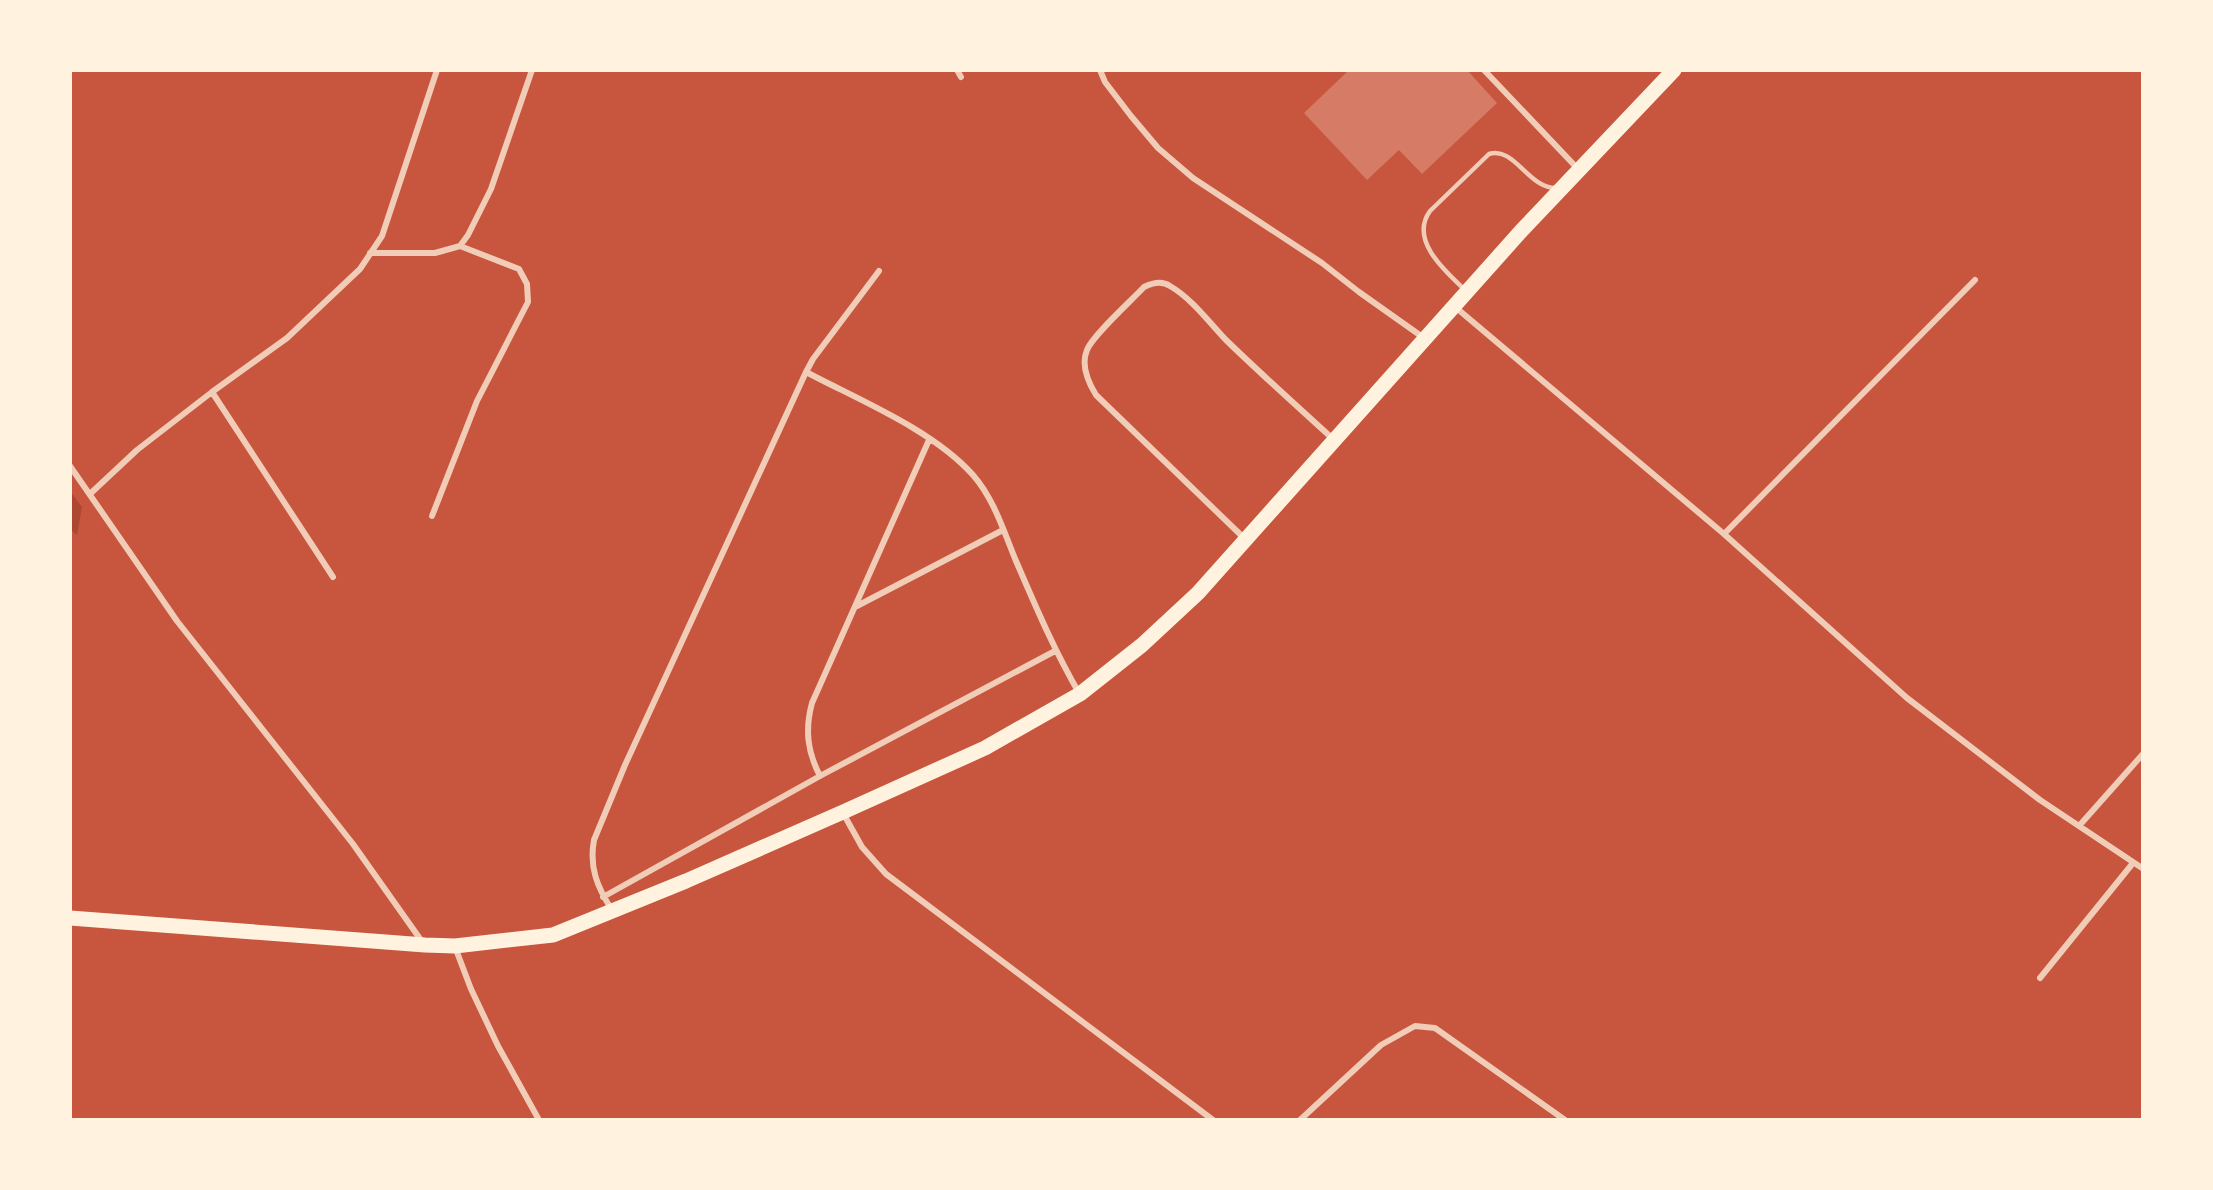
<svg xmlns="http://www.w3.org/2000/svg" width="2213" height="1190" viewBox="0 0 2213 1190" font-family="'IBM Plex Sans',sans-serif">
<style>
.green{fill:#ae4732}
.building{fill:#d67c66}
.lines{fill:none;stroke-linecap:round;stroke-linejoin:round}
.service{stroke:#f1ccb7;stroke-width:4.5}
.minor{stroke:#f1ccb7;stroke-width:6}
.primary{stroke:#fff3e0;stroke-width:15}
</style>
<rect width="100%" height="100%" fill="#c8553d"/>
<path class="green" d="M70 491 82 507 77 535 71 530Z"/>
<path class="building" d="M1349 70H1467L1497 103 1422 174 1399 150 1367 180 1304 113Z"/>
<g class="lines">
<path class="service" d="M1465 290C1445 271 1409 240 1430 211L1489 154C1515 146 1528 189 1557 188"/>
<path class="minor" d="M957 70 961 77
M1100 70 1105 82 1131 116 1158 148 1193 178 1322 263 1359 292 1424 338
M1484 70 1578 169
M370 253H435L460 246 468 235 491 189 532 70
M1454 306 1724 534 1907 698 2040 800 2142 868
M806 372C859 400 933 430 973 475 994 499 1004 532 1016 561 1036 607 1054 650 1079 693
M212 392 333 577
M70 466 177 621 353 844 423 943
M91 493 137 450 212 392 287 338 360 269 382 236 437 70
M432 516 477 401 528 302 527 284 519 269 460 246
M1724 534 1975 280
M1245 539 1096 395C1088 382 1081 364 1087 350 1092 336 1131 301 1144 287 1152 283 1161 280 1170 286 1191 298 1209 322 1226 340 1261 374 1298 407 1334 440
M857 606 1003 530
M820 776C807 751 805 729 812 703L929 440
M843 813 862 847 886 874 1213 1120
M2079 826 2142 755
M603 897 820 776 1055 651
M612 910C597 887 589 867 594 840L625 765 806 372 813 359 879 271
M455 947 471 989 498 1046 539 1120
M2040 978 2133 863
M1300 1120 1381 1045 1415 1026 1435 1028 1565 1120"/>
<path class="primary" d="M70 918 425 945 455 946 553 935 686 881 843 812 985 748 1080 694 1142 645 1198 593 1522 230 1674 70"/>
</g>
<rect width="2213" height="1190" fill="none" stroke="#fff3e0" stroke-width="144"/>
</svg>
